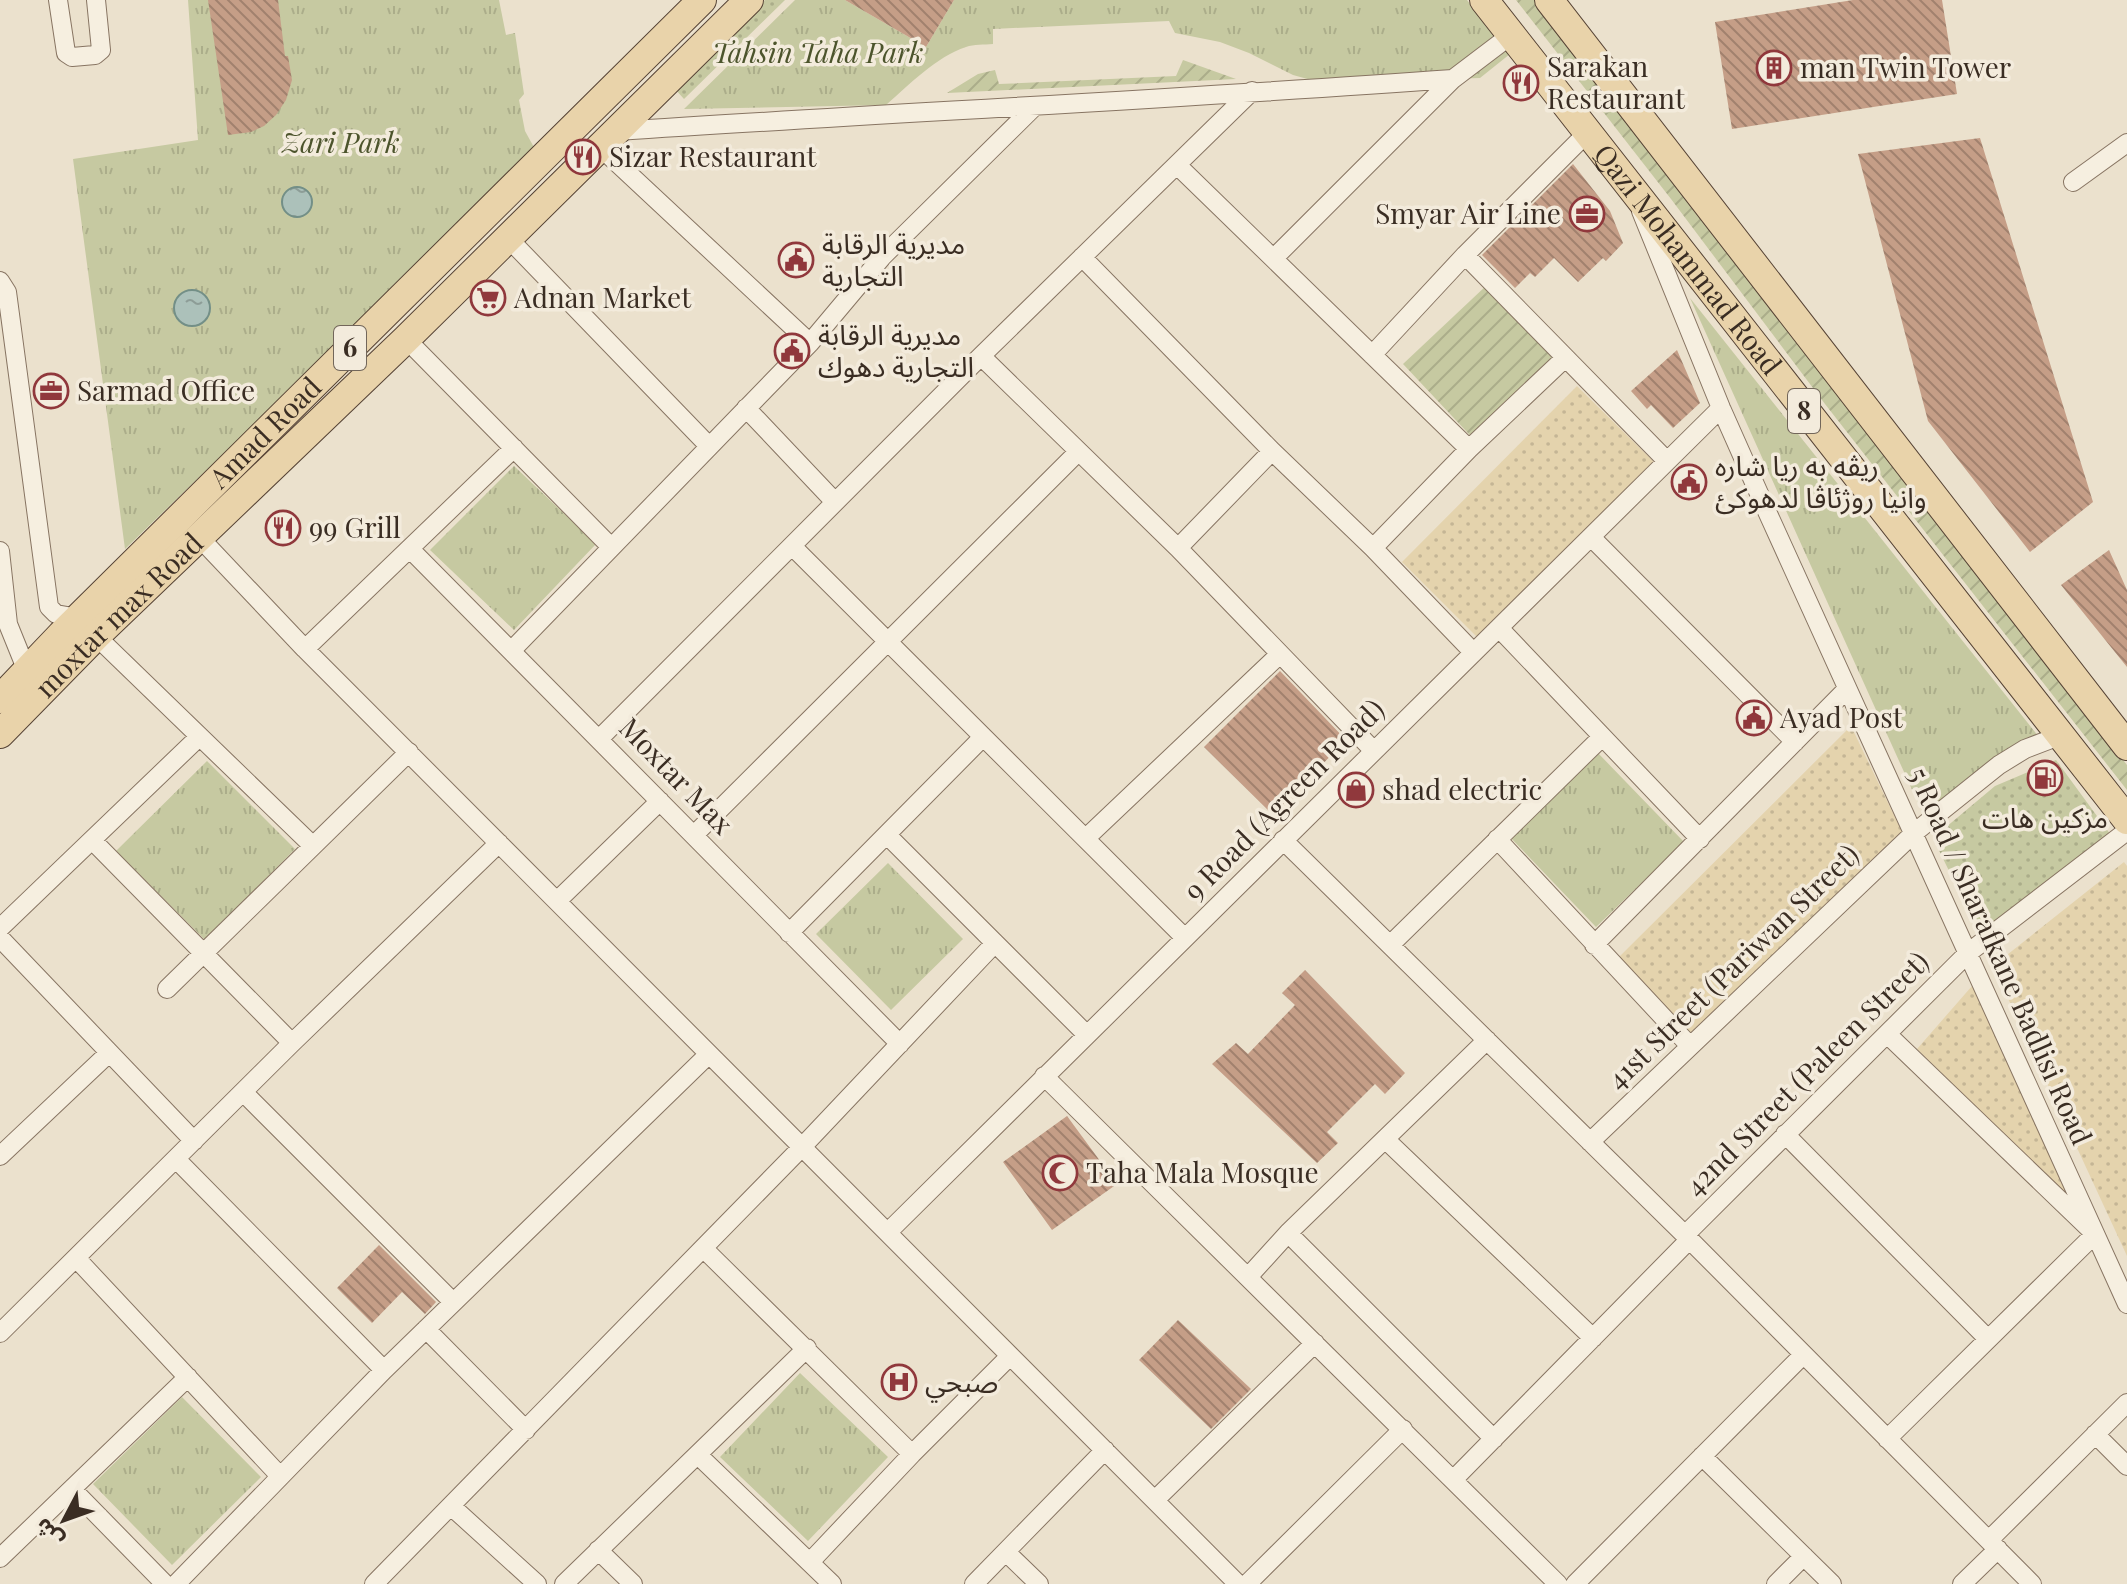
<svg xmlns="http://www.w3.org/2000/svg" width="2127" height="1584" viewBox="0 0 2127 1584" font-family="'Playfair Display','Noto Sans Arabic',serif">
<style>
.grass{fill:url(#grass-dots)}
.sand{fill:url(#sand-dots)}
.park{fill:url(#park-tufts)}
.garden{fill:url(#garden-furrows)}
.water{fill:url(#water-ripples);stroke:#738f87;stroke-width:2}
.building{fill:url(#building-back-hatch)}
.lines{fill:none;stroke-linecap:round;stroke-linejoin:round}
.street-casing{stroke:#877462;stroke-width:20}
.primary-casing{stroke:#564335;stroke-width:30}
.street{stroke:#f6efe0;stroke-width:18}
.primary{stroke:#e9d3aa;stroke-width:28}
.labels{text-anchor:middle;stroke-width:7;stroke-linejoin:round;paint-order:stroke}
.shield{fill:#f3ebdc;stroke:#72665a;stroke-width:2}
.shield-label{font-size:26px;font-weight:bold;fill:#3a2d23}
.park-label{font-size:28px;font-style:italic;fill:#4c542c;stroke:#f3ebdc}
.poi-label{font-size:28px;fill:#3a2d23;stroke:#f3ebdc;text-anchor:start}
.street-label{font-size:28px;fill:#3a2d23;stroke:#f3ebdc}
</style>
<defs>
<pattern id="grass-dots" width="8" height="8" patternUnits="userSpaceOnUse" patternTransform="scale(2)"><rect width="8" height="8" fill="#c6c9a1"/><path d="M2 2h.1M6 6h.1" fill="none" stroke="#abad8a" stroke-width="1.8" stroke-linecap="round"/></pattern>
<pattern id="sand-dots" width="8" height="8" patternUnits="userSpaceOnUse" patternTransform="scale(2)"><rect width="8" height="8" fill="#e4d3ad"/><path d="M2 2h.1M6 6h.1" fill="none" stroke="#c4b595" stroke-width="1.8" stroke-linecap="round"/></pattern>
<pattern id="park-tufts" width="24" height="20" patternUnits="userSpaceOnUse" patternTransform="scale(2)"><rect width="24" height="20" fill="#c6c9a1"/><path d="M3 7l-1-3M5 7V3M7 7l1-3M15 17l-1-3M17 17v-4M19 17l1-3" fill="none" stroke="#abad8a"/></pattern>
<pattern id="garden-furrows" width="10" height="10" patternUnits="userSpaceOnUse" patternTransform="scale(2)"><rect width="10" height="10" fill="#c6c9a1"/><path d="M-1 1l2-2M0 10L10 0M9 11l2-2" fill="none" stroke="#abad8a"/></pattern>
<pattern id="water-ripples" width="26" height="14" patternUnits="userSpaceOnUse" patternTransform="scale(2)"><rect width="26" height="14" fill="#acc1ba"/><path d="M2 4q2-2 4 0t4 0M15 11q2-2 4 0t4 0" fill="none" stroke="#8d9d97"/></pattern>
<pattern id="building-back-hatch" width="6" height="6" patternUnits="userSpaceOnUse" patternTransform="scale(2)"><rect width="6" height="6" fill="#c59e87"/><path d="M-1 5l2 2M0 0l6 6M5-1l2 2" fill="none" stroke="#a1816e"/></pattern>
</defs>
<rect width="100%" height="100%" fill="#ebe1cd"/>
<path class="grass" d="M765 0H785L684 99 675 89Z
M2056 760 2116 842 1988 951 1933 838 1995 786Z"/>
<path class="sand" d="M1577 386 1659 467 1483 643 1402 562Z
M1851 726 1903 834 1696 1041 1615 961Z
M2124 862 2127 866V1256L1993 966Z
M1972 986 2079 1207 1917 1049Z"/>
<path class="park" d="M188 0H499L506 35 515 33 524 94 519 100 525 131 536 151 125 549 73 159 198 140Z
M795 0H845L926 47 954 0H1467L1510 54 1480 78 1322 83 1293 75 1249 53 1220 42 1175 33 1169 21 993 29V44C984 45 974 44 966 47 936 57 910 84 886 105L684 109Z
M1690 298 2039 737 1923 814Z
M514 466 596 544 514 630 430 550Z
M1597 752 1684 842 1596 927 1509 836Z
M207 761 295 849 205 940 116 851Z
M888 863 963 939 891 1010 816 934Z
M800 1373 888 1457 808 1541 720 1457Z
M182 1397 261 1477 172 1565 93 1484Z"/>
<path class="garden" d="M1516 0H1536L2127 765V790L1825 404 1671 199Z
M1183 60 1236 79 947 93 978 74 995 70 999 84 1176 76Z
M1488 284 1567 368 1483 449 1403 364Z"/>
<path class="water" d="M282 202a15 15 0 1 1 30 0a15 15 0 1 1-30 0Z
M174 308a18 18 0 1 1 36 0a18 18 0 1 1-36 0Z"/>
<path class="building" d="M208 0H278L285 56H288L292 80 286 100 276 115 264 126 251 132 228 135Z
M845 0H954L926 47Z
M1853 0H1942L1957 94 1732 129 1715 22Z
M1980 138 2093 502 2030 552 1928 421 1858 154Z
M1573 164 1610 211 1623 243 1606 261 1603 258 1578 282 1554 258 1535 277 1530 273 1515 288 1482 255Z
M1677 350 1700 403 1673 428 1651 405 1647 409 1631 391Z
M2109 550 2127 590V667L2061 585Z
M1280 671 1346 740 1273 815 1204 747Z
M1305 970 1405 1073 1385 1094 1375 1084 1327 1132 1338 1143 1317 1163 1212 1064 1236 1043 1248 1054 1295 1005 1282 993Z
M1067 1116 1117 1184 1052 1230 1003 1162Z
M379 1245 436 1302 425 1314 402 1292 372 1323 337 1288Z
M1178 1320 1251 1389 1211 1429 1139 1360Z"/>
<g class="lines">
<g class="street-casing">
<path id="street" d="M58 0 66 53 72 57 95 55 101 50 96 0
M617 131C895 113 1175 99 1453 79
M600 147 810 343
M1177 165 1469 449
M2073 182 2127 143
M1641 211 1721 408 1765 507 2127 1304
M507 237 708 445
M1465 255 1667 461
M1082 257 1272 451 1373 548 1473 652
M1274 258 1453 79 1511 35
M0 281 7 292 49 607 56 614 78 618
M406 339 611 547
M1372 355 1465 255 1587 133
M981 356 1178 548 1374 751
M746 408 835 502
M198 536 305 649 1238 1584
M1591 537 1795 742
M792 546 1185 938
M1178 548 1272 451
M1373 548 1469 449 1564 359
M410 549 900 1044
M0 551 8 624 27 671
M1499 628 1700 839
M96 636 313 846
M305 649 514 448
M511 651 810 343 883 256 1034 107
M600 738 981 356 1252 91
M694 835 1078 452
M887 835 1087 1035
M1086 838 1280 654
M1497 839 1690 1046
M92 840 292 1043
M1283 840 1685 1235 2032 1584
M557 901 660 801
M0 928 199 737
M789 933 983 737
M0 938 194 1141
M1390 945 1602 737
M1594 945 1846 690
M167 989 409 752
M1887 1034 2095 1234 1887 1439
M1044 1076 1558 1584
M243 1092 453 1302
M1785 1134 1988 1339
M1385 1139 1593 1338
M1590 1142 1914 833 1999 765 2025 749 2059 736
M0 1156 109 1053
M176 1159 384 1370
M888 1232 1721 408
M1288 1233 1494 1439
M1685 1235 1968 953 2127 831
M703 1248 912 1454
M76 1258 280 1476
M1248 1277 1288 1233 1487 1040
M426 1329 526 1430
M0 1333 292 1043 499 843
M2095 1434 2127 1466
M699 1456 832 1584
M1702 1456 1832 1584
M1453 1480 1689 1240
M72 1489 165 1584
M1155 1500 1315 1343
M451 1506 537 1584
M1989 1540 2127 1403
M598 1550 633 1584
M1006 1552 1039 1584
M0 1558 188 1377
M810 1562 912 1454 1010 1356
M176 1584 384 1370 709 1054
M374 1584 802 1147 995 943
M564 1584 807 1348
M974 1584 1105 1450
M1247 1584 1403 1429
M1575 1584 1803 1355
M1776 1584 1804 1556
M1962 1584 1998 1549"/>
</g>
<g class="primary-casing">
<g id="primary">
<path id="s1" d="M1484 0 2127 820"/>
<path d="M1549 0 2127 746"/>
<path id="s2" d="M0 699 61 635 702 0"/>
<path id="s3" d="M0 734 96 636 406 339 749 0"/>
</g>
</g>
<use href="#street" class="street"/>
<use href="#primary" class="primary"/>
</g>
<defs>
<g id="building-ring" transform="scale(1.8)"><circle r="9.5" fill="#f3ebdc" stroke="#90383c" stroke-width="1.5"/><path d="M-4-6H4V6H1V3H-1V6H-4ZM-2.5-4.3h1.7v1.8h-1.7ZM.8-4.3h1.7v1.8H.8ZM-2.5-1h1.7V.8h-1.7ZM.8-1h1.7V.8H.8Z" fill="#90383c"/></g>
<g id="restaurant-ring" transform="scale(1.8)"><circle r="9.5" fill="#f3ebdc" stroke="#90383c" stroke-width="1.5"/><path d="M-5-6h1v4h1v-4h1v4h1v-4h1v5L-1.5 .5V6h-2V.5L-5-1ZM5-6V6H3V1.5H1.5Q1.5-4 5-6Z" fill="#90383c"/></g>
<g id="office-ring" transform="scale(1.8)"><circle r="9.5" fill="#f3ebdc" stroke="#90383c" stroke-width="1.5"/><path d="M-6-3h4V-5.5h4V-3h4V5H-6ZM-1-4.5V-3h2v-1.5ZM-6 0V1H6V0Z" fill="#90383c"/></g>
<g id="civic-ring" transform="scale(1.8)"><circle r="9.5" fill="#f3ebdc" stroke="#90383c" stroke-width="1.5"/><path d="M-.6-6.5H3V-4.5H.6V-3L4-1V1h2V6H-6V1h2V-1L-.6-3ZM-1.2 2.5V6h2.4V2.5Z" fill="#90383c"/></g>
<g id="supermarket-ring" transform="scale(1.8)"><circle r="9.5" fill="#f3ebdc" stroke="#90383c" stroke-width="1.5"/><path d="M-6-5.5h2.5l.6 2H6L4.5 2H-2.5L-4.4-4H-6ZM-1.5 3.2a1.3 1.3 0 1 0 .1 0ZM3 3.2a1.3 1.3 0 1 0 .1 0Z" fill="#90383c"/></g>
<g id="fuel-ring" transform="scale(1.8)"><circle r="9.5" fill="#f3ebdc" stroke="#90383c" stroke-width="1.5"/><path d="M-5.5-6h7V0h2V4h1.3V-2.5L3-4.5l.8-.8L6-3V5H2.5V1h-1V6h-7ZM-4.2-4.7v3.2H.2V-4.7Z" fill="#90383c"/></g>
<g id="shop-ring" transform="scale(1.8)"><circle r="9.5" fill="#f3ebdc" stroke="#90383c" stroke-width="1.5"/><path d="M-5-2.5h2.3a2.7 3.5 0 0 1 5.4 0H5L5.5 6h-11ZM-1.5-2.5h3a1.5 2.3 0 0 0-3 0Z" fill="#90383c"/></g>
<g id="mosque-ring" transform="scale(1.8)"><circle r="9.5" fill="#f3ebdc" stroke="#90383c" stroke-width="1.5"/><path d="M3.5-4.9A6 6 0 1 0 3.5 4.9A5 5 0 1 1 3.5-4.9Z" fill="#90383c"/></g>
<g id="hospital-ring" transform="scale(1.8)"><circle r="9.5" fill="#f3ebdc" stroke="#90383c" stroke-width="1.5"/><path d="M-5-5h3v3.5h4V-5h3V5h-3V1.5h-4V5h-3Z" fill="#90383c"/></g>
</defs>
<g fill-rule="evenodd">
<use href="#building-ring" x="1774" y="68"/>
<use href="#restaurant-ring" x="1521" y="83"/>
<use href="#restaurant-ring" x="583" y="157"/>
<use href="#office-ring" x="1587" y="214"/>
<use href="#civic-ring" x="796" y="260"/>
<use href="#supermarket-ring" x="488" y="298"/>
<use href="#civic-ring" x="792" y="351"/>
<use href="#office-ring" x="51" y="391"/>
<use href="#civic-ring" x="1689" y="482"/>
<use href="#restaurant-ring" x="283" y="528"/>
<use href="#civic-ring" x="1754" y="718"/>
<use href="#fuel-ring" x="2045" y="778"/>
<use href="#shop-ring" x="1356" y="790"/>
<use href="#mosque-ring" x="1060" y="1173"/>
<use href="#hospital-ring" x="899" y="1382"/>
</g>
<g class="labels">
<g class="shield">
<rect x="334" y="326" width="32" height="44" rx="6"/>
<rect x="1788" y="389" width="32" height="44" rx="6"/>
</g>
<g class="shield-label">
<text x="350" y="357">6</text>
<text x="1804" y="420">8</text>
</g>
<g class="park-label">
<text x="818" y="63">Tahsin Taha Park</text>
<text x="341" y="153">Zari Park</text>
</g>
<g class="poi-label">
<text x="1547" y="77">Sarakan<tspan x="1547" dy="32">Restaurant</tspan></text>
<text x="1800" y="78">man Twin Tower</text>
<text x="609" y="167">Sizar Restaurant</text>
<text x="1561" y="224" text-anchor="end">Smyar Air Line</text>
<text x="822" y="254">مديرية الرقابة<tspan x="822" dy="32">التجارية</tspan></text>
<text x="514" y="308">Adnan Market</text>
<text x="818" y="345">مديرية الرقابة<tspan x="818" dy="32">التجارية دهوك</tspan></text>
<text x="77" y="401">Sarmad Office</text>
<text x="1715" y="476">ريڤه به ريا شاره<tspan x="1715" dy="32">وانيا روژئاڤا لدهوكئ</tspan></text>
<text x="309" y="538">99 Grill</text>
<text x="1780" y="728">Ayad Post</text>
<text x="1382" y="800">shad electric</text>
<text x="2045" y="828" text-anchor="middle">مزكين هات</text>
<text x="1086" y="1183">Taha Mala Mosque</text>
<text x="925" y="1392">صبحي</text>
</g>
<g class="street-label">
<text dy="10" stroke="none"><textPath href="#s1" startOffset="330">Qazi Mohammad Road</textPath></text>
<text dy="10" stroke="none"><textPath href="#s2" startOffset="376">Amad Road</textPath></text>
<text dy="10" stroke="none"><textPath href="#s3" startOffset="168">moxtar max Road</textPath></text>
<text transform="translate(676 776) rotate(46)" y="10">Moxtar Max</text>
<text transform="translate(1284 800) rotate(-45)" y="10">9 Road (Agreen Road)</text>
<text transform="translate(2000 956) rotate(66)" y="10">5 Road / Sharafkane Badlisi Road</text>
<text transform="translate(1733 967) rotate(-44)" y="10">41st Street (Pariwan Street)</text>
<text transform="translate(1807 1074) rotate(-45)" y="10">42nd Street (Paleen Street)</text>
</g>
</g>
<g transform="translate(64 1520) rotate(229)" stroke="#f3ebdc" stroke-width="6" paint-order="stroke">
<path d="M0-6L14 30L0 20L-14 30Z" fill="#3a2d23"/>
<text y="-12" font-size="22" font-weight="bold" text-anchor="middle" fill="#3a2d23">ش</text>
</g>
</svg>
